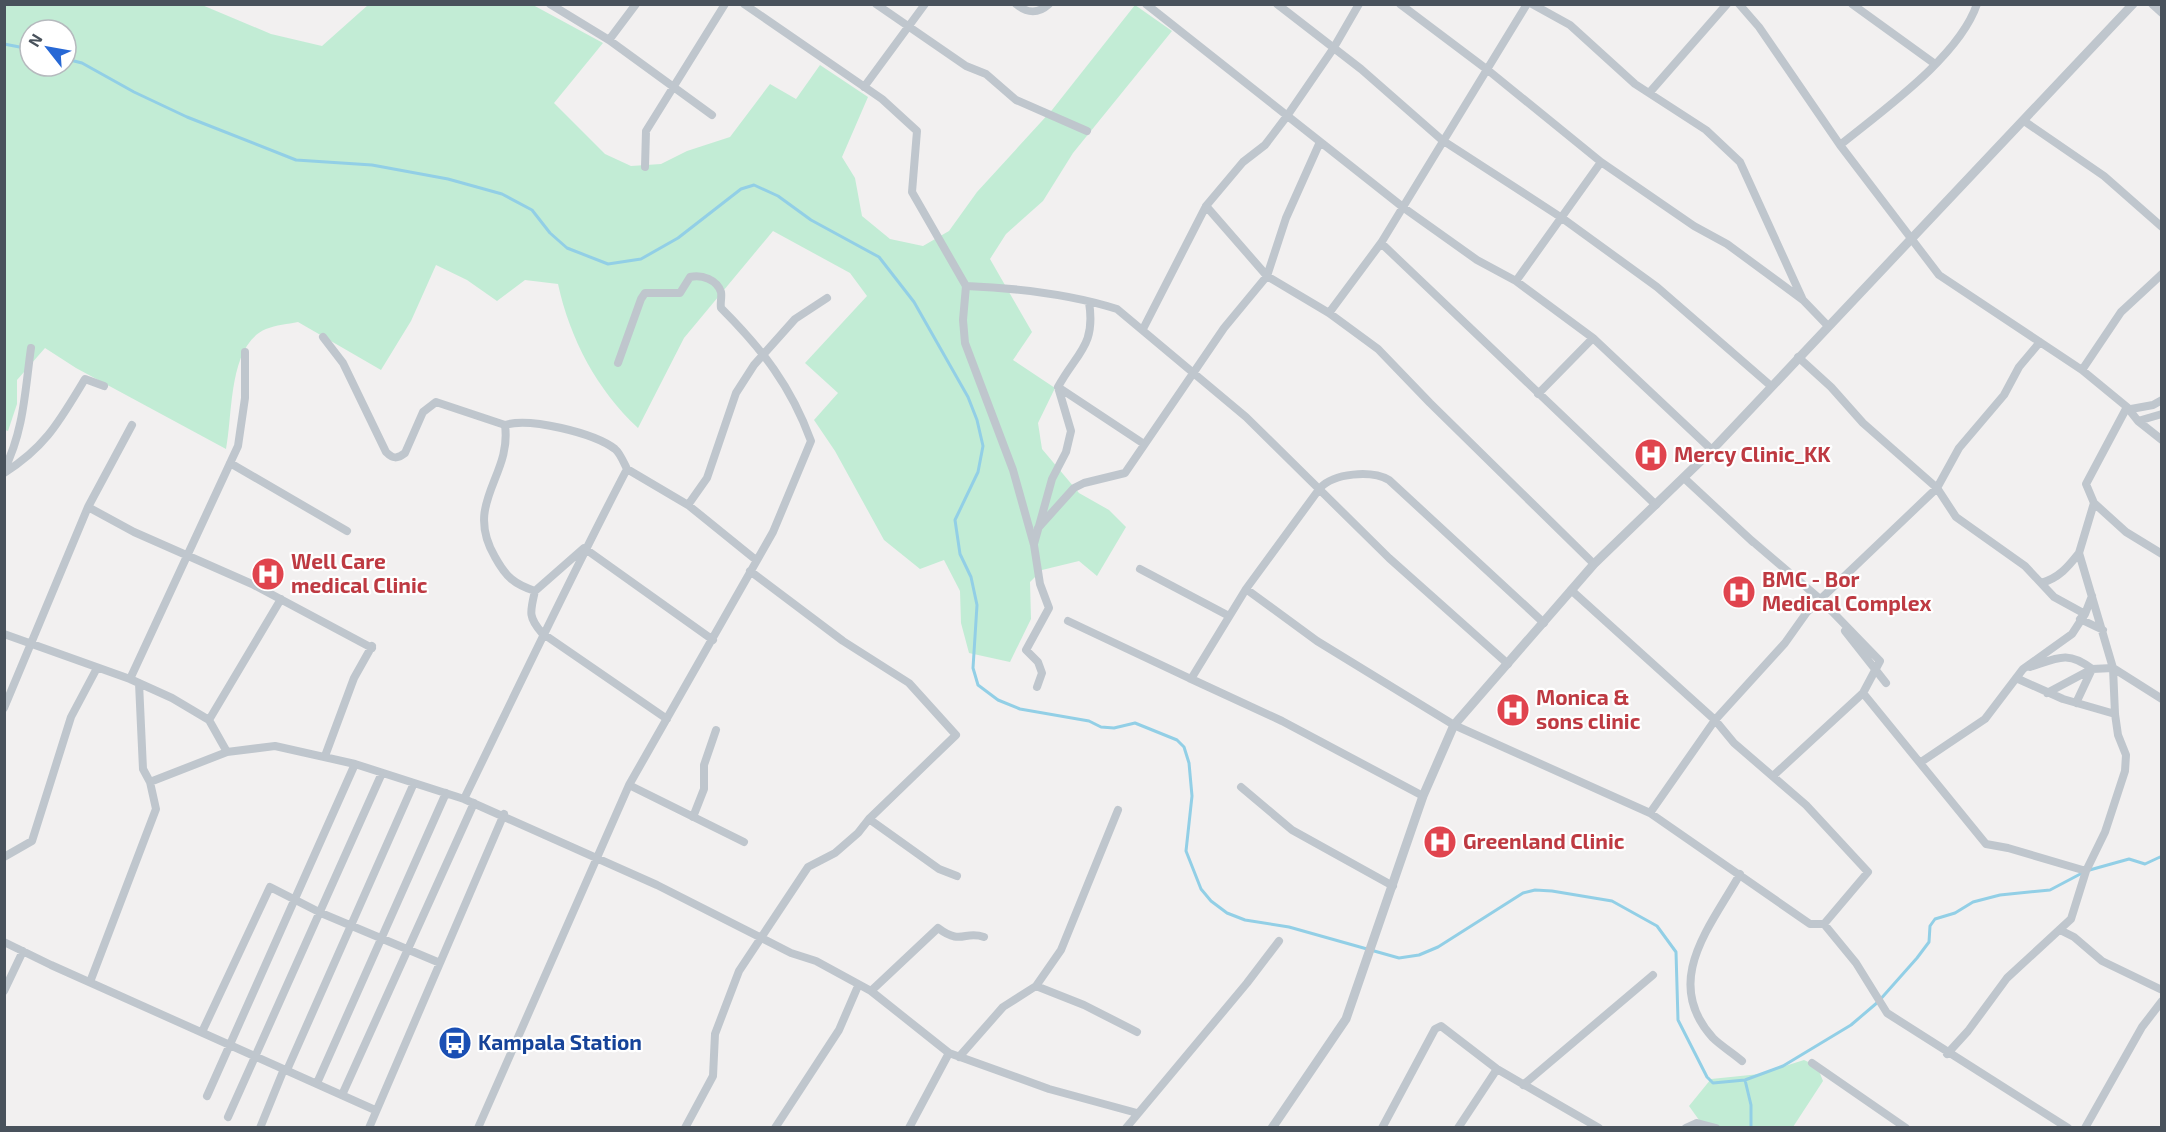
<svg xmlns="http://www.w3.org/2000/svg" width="2166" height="1132" viewBox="0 0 2166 1132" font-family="'Exo 2',sans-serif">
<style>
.green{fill:#c2ecd5;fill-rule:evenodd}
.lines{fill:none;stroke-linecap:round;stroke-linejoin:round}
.stream{stroke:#92cfe6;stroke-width:3}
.minor{stroke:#bfc6cd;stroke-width:8}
.tertiary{stroke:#bfc6cd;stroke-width:9}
.labels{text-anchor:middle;stroke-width:4.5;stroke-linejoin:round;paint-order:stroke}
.health-label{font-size:21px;font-weight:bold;fill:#be3a42;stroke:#fff;text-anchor:start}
.transit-label{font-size:21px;font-weight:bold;fill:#164399;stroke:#fff;text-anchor:start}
</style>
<rect width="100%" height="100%" fill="#f2f0f0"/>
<path class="green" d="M5 5H202L271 34 322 46 368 5H533L603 43 554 103 605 154 631 166 661 164 687 151 730 137 770 84 796 99 820 65 868 97 842 157 855 178 862 216 890 239 923 246 949 231 977 192 1052 110 1135 5 1172 31 1073 153 1043 201 1006 234 990 259 1032 332 1013 360 1055 388 1038 423 1042 449 1079 493 1109 510 1126 527 1097 576 1079 561 1042 570 1030 582 1031 619 1010 662 969 653 961 623 960 591 944 560 920 569 884 540 835 451 814 420 838 393 805 363 867 296 850 273 773 231 684 338 638 428C597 390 570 339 558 284L525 280 497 301 467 280 436 265 411 321 381 370 298 322C288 324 276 325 266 329 228 345 233 414 226 449L76 368 45 348 17 380V404L8 431 5 430ZM30 30H66V66H30Z
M1804 1060 1817 1066 1823 1081 1793 1127H1704L1689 1106 1711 1079 1760 1074Z"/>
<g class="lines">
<path class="stream" d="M4 44 30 49
M66 59 82 63 134 92 187 117 296 160 372 165 448 179 502 194 532 210 550 233 567 248 608 264 641 259 678 238 741 189 754 185 778 196 811 220 879 257 914 302 968 397 977 420 983 446 978 472 955 520 960 554 971 577 977 605 973 668 978 685 998 700 1020 709 1089 721 1101 727 1114 728 1135 723 1177 740 1184 747 1189 763 1192 796 1186 851 1201 889 1211 901 1227 913 1245 920 1289 927 1399 958 1419 955 1438 947 1523 893 1535 890 1552 891 1612 901 1657 926 1676 952 1678 1020 1707 1077 1713 1083 1745 1080 1783 1066 1851 1025 1878 1002 1917 958 1929 942 1930 926 1935 919 1955 913 1973 902 2000 895 2050 890 2086 871 2129 859 2145 864 2160 857 2162 859
M1745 1080 1751 1105V1128"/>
<path class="minor" d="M550 4 609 40 712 115
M744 4 882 99 917 131 912 192 966 286 963 320 965 343 1013 470 1034 545 1040 584 1049 608 1026 650 1038 662 1042 673 1037 687
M876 4 966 66 986 74 1016 100 1087 131
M1016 4C1028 14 1038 14 1049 4
M1146 4 1404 208 1477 260 1516 281 1593 338 1712 450
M1277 4 1361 69 1442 140 1562 218 1657 287 1771 386
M1400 4 1489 71 1601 162 1694 226 1727 244 1803 300 1828 326
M1532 4 1570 25 1635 84 1706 130 1740 162 1802 298
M1739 4 1759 27 1840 145 1939 275 2082 370 2127 407 2086 484 2094 503 2079 553 2113 668 2162 699
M1852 4 1935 64
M2152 4 2162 13
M609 40 636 4
M864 87 925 4
M1650 92 1727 4
M2024 121 2104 176 2162 227
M1840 145C1883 110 1959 57 1977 4
M645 167 646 131 725 4
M1206 206 1267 276 1329 313 1378 349 1430 403 1594 564
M1381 243 1656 505
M1516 281 1601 162
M966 286C1016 288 1070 294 1117 309L1246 417 1389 558 1508 664
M1329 313 1381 243 1527 4
M1143 329 1206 206 1243 162 1265 145 1287 116 1333 49 1359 4
M323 337 343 363 386 452C393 459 397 459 405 453L423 412 436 402 505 425C512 477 463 502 495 557 506 577 514 584 535 591L584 548 713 640
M1798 357 1831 387 1863 423 1937 488 1956 517 2025 566 2054 597 2085 614 2080 619 2103 630
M2082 370 2121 312 2162 274
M1058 387 1144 444
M1538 394 1593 338
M2127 407 2138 421 2162 440
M2131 409 2153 405 2162 400
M2138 421 2162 414
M505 425C529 417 594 433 615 449 620 453 624 463 627 469
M230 463 347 531
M4 470C24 431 25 390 31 348
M4 473C46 447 60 420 85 379L104 386
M1684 478 1753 542
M2094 503 2126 532 2162 554
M688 505 707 478 736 393 754 365 795 319 827 298
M88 507 134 532 252 584 372 648
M1038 528 1074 488 1084 483 1125 473 1224 328 1267 276 1286 218 1320 142
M1751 540 1820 599 1880 661 1863 693 1986 844 2008 848 2086 871
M1034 544 1052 479 1066 452 1071 431 1058 387C1077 352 1096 346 1089 302
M1140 569 1229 616
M2041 583C2059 578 2068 567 2079 553
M1246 589 1317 641 1454 725 1650 813 1810 924H1824L1868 872 1806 805 1734 743 1715 720 1571 590
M535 591C530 612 528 617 542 633L667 719
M1068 621 1191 679 1246 589 1320 488C1334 473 1371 470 1389 480L1544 623
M1845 631 1886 683
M4 634 130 679 172 698 209 720 227 752
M2030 667C2057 658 2068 650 2092 669L2076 703
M1189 678 1282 721 1423 796
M2016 678 2063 699 2115 714
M130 679 238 446 245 398V352
M4 708 88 507 132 425
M209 720 281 599
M325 756 354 678 372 646
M1921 762 1985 719 2023 669 2072 634 2085 614 2092 596
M1773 776 1863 693
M150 782 227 752 275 746 355 764 464 799 657 885 791 953 816 961 871 991 949 1053 1049 1089 1137 1113
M629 785 744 842
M1241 787 1292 830 1393 886
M464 799C518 688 570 578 627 469L688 505 756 560
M1650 813 1715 720 1785 643 1807 612 1937 488 1959 448 2004 395 2019 367 2040 342
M693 817 704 789V765L716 730
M869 819 939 869 957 876
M4 857 32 841 71 717 97 668
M1740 874C1711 926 1661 981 1713 1038 1721 1046 1733 1053 1742 1061
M1824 924 1856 963 1887 1013 2068 1128
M2060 930 2074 937 2102 961 2162 990
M4 942 51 965 375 1110
M90 982 156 809 150 782 143 769 139 683
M1036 986 1084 1005 1137 1032
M4 991 23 951
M871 991 938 928C962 946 964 930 984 937
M202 1032 270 887 321 913 440 963
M1947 1054 1968 1031 2007 978 2071 919 2086 871 2105 832 2125 771 2126 755 2118 735 2115 714 2113 668 2092 669 2047 693
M959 1057 1003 1007 1036 986 1061 950 1118 810
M1812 1063 1906 1128
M287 1070 414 783
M317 1083 446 793
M1523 1085 1653 975
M342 1095 474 803
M207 1096 355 764
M228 1117 382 773
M260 1128 284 1069
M369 1128 504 814
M478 1128 629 785 773 532 811 441C791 386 762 349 721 308 720 303 722 297 721 292 717 280 702 274 690 277L680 293H645L641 299 618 363
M685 1128 713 1076 715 1034 739 971 808 867 835 853 858 833 869 819 956 735 909 683 843 641 750 571
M775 1128 839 1030 858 986
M909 1128 949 1053
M1126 1128 1247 983 1279 941
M1382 1128 1435 1029 1441 1026 1497 1069 1599 1128
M1458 1128 1497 1069
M1686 1128 1697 1123 1716 1128
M2085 1128 2142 1027 2162 1001"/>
<path class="tertiary" d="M1272 1128 1346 1019 1423 796 1454 725 1594 564 1712 450 2133 4"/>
</g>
<defs>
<g id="hospital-disc" transform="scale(1.725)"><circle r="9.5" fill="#e0444e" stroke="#fff"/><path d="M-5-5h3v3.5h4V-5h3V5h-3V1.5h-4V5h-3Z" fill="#fff"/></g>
<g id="bus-disc" transform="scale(1.725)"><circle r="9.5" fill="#1a4fb4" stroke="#fff"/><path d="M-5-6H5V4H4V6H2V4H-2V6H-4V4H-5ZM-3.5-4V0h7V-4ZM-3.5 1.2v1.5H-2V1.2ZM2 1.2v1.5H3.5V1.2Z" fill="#fff"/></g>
</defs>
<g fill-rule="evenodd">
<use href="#hospital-disc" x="1651" y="455"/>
<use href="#hospital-disc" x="268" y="574"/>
<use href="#hospital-disc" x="1739" y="592"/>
<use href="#hospital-disc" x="1513" y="710"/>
<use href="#hospital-disc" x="1440" y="842"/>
<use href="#bus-disc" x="455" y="1043"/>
</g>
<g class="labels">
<g class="health-label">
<text x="1674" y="462">Mercy Clinic_KK</text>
<text x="291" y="569">Well Care<tspan x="291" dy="24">medical Clinic</tspan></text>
<text x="1762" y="587">BMC - Bor<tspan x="1762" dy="24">Medical Complex</tspan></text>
<text x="1536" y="705">Monica &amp;<tspan x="1536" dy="24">sons clinic</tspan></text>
<text x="1463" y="849">Greenland Clinic</text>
</g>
<g class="transit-label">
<text x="478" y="1050">Kampala Station</text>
</g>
</g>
<rect width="2166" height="1132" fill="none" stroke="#49525c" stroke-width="12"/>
<g transform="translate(48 48) rotate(301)"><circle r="28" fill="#ffffff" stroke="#b6babe" stroke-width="1.5"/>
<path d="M0-4.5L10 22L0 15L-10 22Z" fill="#2768d5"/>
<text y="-9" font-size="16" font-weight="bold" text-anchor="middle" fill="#49525c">N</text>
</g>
</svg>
